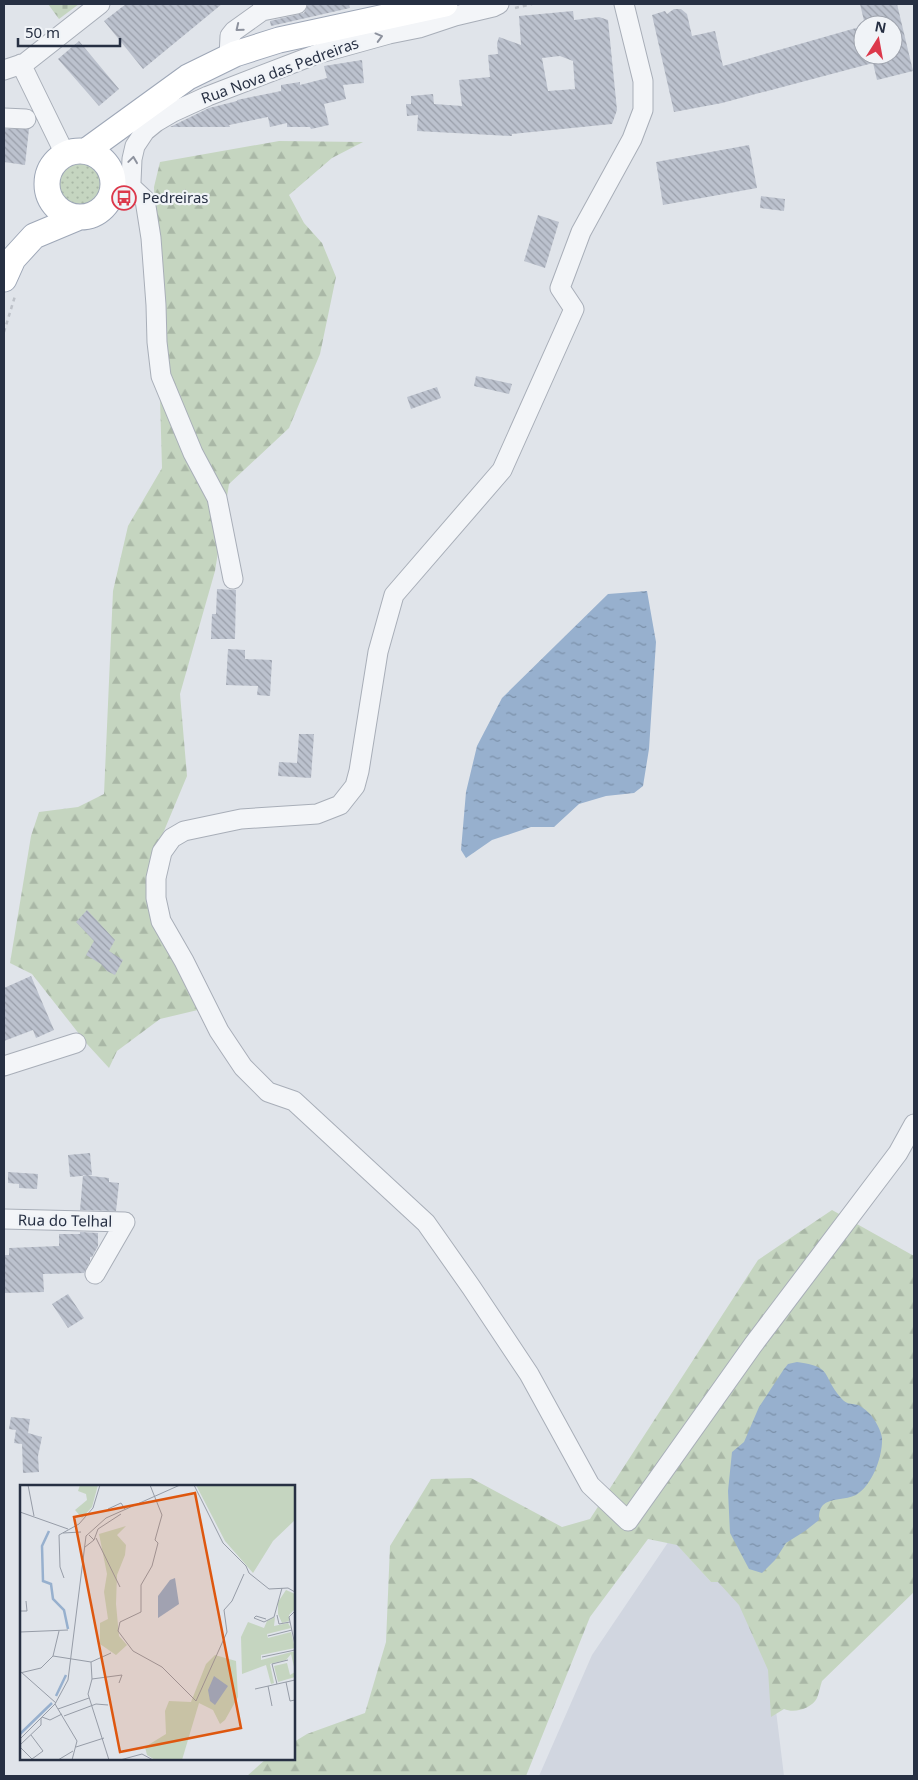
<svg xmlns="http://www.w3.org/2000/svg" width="918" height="1780" viewBox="0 0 918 1780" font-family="'Noto Sans',sans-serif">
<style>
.built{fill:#d1d6e0}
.grass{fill:url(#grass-dots)}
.forest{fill:url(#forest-firs)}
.cemetery{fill:url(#cemetery-stones)}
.water{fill:url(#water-ripples)}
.building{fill:url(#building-back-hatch);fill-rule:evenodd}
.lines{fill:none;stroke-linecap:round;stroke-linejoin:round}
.minor-casing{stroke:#a8aeb8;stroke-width:21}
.major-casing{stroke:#9ea7b7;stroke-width:27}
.path{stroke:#bec2c9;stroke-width:2.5;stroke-dasharray:4 4;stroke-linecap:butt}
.minor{stroke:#f3f5f8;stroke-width:19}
.major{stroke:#fff;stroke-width:25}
.oneway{stroke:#8d929e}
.labels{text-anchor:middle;stroke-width:4.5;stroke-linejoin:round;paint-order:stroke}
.street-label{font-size:15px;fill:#273043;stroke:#f0f3f7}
.poi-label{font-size:15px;fill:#273043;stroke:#f0f3f7;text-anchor:start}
.inset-river{fill:none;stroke:#97b0ce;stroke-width:2.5}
.inset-road{fill:none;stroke:#969ca7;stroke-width:1}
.view{fill:#de570f;fill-opacity:0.15;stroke:#de570f;stroke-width:2.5}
.inset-edge{fill:none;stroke:#273043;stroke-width:2.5}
</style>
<defs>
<pattern id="grass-dots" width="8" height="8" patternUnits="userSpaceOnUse" patternTransform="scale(1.25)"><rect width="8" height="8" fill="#c5d5c0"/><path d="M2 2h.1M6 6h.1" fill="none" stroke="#a9b7a6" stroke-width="1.8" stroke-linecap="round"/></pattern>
<pattern id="forest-firs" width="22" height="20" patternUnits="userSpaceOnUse" patternTransform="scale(1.25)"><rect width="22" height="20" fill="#c5d5c0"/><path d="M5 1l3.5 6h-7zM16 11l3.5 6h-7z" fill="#a9b7a6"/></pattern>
<pattern id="cemetery-stones" width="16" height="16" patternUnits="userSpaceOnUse" patternTransform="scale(1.25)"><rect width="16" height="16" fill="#c5d5c0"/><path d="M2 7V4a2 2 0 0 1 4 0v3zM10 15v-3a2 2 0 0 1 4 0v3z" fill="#a9b7a6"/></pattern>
<pattern id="water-ripples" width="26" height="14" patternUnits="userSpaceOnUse" patternTransform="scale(1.25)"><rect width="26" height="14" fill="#97b0ce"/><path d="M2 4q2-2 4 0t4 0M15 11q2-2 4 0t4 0" fill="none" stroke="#7b90a9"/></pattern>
<pattern id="building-back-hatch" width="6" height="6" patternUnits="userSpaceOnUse" patternTransform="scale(1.25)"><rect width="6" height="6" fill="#bcc2ce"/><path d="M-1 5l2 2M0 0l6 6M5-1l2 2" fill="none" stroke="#999ea9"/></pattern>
</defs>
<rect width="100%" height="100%" fill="#e0e4ea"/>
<path class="built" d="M671 1538 711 1582 722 1581 766 1629 784 1776H539L592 1655Z"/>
<path class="grass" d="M57 183a23 23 0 1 1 46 0a23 23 0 1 1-46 0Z"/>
<path class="forest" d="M279 141 363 142 332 158 289 195 304 223 322 243 336 277 320 354 289 428 229 484 215 571 180 694 187 776 156 850V930L202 1009 160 1019 117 1051 109 1068 87 1044 32 974 10 963 31 836 39 812 78 807 104 794 113 591 128 526 162 468 154 187 160 162Z
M832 1210 914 1256V1592L822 1681C820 1687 819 1693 817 1698 812 1708 795 1714 784 1709L771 1717 768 1670 739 1605 718 1582H711L677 1545 648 1539 590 1617 526 1776H247L266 1759H294V1742L307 1734 365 1713 386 1642 390 1546 431 1479 471 1478 562 1527 590 1519 758 1260Z"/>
<path class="cemetery" d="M48 4H79L59 19Z"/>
<path class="water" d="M647 591 656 642 649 749 643 786 634 793 606 796 579 804 554 827H531L492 840 466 858 461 850 466 792 477 746 502 698 608 594Z
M797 1362C834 1367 821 1375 841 1398 847 1405 850 1403 858 1405 861 1406 867 1411 870 1414 875 1420 881 1430 882 1438 883 1456 872 1486 856 1495 846 1500 830 1498 823 1505 819 1510 819 1514 819 1520L805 1531 786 1543 775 1560 762 1573 749 1569 730 1533 728 1491 732 1452 744 1442 759 1407 784 1369 788 1364Z"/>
<path class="building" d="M126 4H222L143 69 104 21Z
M308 4H349L350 8 271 26 270 21 304 13Z
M860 4H897L913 71 877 80 873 63 722 103 674 112 652 15 665 11 667 14 674 9H681L687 14 692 36 715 31 723 66 863 26V55H893V25H865Z
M573 11 574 20 599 17 608 20 617 110 612 124 512 134V136L417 131 418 115 407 116 406 104H411V96L433 94 434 104 462 106 459 80 490 77 488 55 498 54 497 43 499 37 521 45 519 16ZM560 56 573 61 575 89 548 91 542 58Z
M79 41 119 89 99 106 58 59Z
M362 60 364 83 343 85 346 99 324 104 329 125 311 129 310 127H287V123L270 127 268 117 229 125 230 127H170L209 108 237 101V100L281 91V85L300 82V85L327 78 324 66Z
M5 129H29L25 165 4 162Z
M749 145 757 188 663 205 656 162Z
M761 196 785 199 784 211 760 208Z
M538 215 559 222 545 268 524 261Z
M476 376 512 384 509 394 474 386Z
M437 387 441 398 411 409 407 397Z
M217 589 236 590 235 639H211L212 614H216Z
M228 649 245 650V659L272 660 270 696 257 695 258 686 226 685Z
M299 734H314L311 778 278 776 279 762 297 763Z
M87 910 115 940 109 951 123 960 115 975 107 971 101 964 86 955 94 941 76 922Z
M31 976 54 1030 36 1038 33 1030 4 1041V988Z
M90 1153 92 1175 70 1177 68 1155Z
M8 1172 38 1174 37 1189 19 1188V1184L8 1183Z
M83 1175 109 1178V1182L119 1183 116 1211 80 1210Z
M80 1232 98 1233V1246L92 1257H90V1261L84 1273 43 1274 44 1292 4 1293V1255H9V1248L59 1246V1234H80Z
M68 1294 84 1318 68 1328 52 1304Z
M11 1417 30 1419 28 1433 42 1437 38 1456 39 1472 23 1473 22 1444 14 1443 16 1430 9 1429Z"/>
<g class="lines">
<g class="minor-casing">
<path id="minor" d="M624 4 643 81V110L632 139 581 232 560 288 574 309 502 470 394 595 378 652 359 771 355 786 340 805 317 814 241 819 184 831 172 838 162 852 156 878V898L161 921 184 961 219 1031 243 1067 268 1092 294 1101 426 1223 471 1287 529 1374 590 1485 628 1521 753 1345 898 1153 914 1124
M262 11 297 4
M229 57 230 36 234 31 262 11V8
M21 64 65 154
M4 70 25 63 100 4
M4 118 26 119
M129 185 145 200 151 238 156 305 157 342 161 376 193 453 217 498 233 579
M111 197 126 190 131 182 132 159 135 146 145 131 156 122 173 112 208 96 317 54 389 34 419 28 455 16 493 7 499 4
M4 1066 76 1043
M4 1219 125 1222 95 1274"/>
</g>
<g class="major-casing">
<path id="major" d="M47 184a33 33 0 1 1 66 0a33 33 0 1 1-66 0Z
M86 151 188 77 235 54 279 40 445 4
M4 279 13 259 34 236 77 218"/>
</g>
<path class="path" d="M515 8 532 4
M94 223 111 213
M4 332 15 296"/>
<use href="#minor" class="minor"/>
<use href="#major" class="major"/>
</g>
<defs><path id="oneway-chevron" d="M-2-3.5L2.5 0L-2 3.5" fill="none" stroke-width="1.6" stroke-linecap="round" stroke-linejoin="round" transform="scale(1.25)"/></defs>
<g class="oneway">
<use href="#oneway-chevron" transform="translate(239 28) rotate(141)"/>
<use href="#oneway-chevron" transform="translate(379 37) rotate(-15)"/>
<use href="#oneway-chevron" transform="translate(133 160) rotate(-82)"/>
</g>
<defs>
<g id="bus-ring" transform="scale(1.25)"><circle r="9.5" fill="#f0f3f7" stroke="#dc384b" stroke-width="1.5"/><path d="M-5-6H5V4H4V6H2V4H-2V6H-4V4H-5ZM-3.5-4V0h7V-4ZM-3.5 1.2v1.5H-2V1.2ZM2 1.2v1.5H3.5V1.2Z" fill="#dc384b"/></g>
</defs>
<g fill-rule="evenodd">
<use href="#bus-ring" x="124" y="198"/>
</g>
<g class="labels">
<g class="street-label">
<text transform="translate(280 71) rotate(-20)" y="5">Rua Nova das Pedreiras</text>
<text transform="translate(65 1221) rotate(1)" y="5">Rua do Telhal</text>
</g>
<g class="poi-label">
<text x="142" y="203">Pedreiras</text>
</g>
</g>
<g transform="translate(20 1485)">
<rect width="275" height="275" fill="#e0e4ea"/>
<path d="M176 0H275V35L253 56 233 88 205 56Z" fill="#c5d5c0"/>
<path d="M106 41 97 50 106 60 105 70 97 90 96 119 99 151 107 160 96 170 80 159V138L88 134 84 107 87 89 79 49ZM195 170 216 176 218 212 205 235 200 239 193 225 179 218 162 275H135L127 270 125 262 146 249 145 226 149 216 171 217 186 179Z" fill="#c5d5c0"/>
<path d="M60 0H78L72 22 62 33 55 25 67 15 66 9 58 6Z" fill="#c5d5c0"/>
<path d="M266 105 275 109V124L269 130V136L262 138 258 129V117ZM255 132 254 141 268 138 271 143 247 149 248 153 271 147 275 163 241 170V175L275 166V186L271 169 266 175 250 179 254 198 251 199 246 180 222 189 221 152 228 137 244 143 247 136ZM267 178 270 190 275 187V192L258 197 254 181Z" fill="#c5d5c0"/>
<path d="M155 93 159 119 138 133V111L150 95ZM194 191 208 201 195 220 190 216 188 205Z" fill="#97b0ce"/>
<path class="inset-river" d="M29 46 22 61 23 96 31 99 33 114 44 125 48 144M36 211 46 190M0 249 32 218"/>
<path class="inset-road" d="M8 0 14 31M130 0 142 30 135 55 138 58 132 81 121 100V127L100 137 98 146 113 166 142 182 176 216 207 147 204 125 212 116 224 89M174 0 203 58 226 81 229 88 249 104 268 103 275 107M88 24 101 18 105 24M0 27 48 44M43 48 61 47M76 53 100 102M74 55 78 44 101 29M65 62 74 55 69 50M44 93 40 82 39 50 59 39 73 23 80 0M0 126H7L6 116M275 126 269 132 275 160M257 130 259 139 270 137M246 134 236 131 234 133 244 137 254 132 262 103M0 147 48 145M248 151 272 145M33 171 71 177 72 194 102 190 99 198M242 172 275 165M71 177 91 168M1 187 36 218M0 188 21 183 33 171 39 146M72 194 68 209 89 275M266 197 270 216 275 215M257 199 252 179 268 175M248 201 252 221M235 204 275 195M35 219 57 256 52 275M38 224 69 213M44 231 76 219 88 220M22 232 30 235 42 229M0 254 35 219 48 195 66 51 86 33 160 0M0 260 21 240V233M0 262 12 274 23 266 11 250M56 262 84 253M38 275 53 266M100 275 122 269 133 275"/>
<path class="view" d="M175 8 221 243 100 267 54 32Z"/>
<rect width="275" height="275" class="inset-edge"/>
</g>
<rect width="918" height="1780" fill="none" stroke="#273043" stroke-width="10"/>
<g transform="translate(878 40) rotate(11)"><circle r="24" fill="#f0f3f7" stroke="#a0a5af"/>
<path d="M0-4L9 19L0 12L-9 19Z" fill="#dc384b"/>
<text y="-8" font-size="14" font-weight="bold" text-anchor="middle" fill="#273043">N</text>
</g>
<path d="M18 38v8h102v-8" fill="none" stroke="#273043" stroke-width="2.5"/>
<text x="25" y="38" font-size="15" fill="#273043" stroke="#f0f3f7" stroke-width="4" paint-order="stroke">50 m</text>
</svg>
